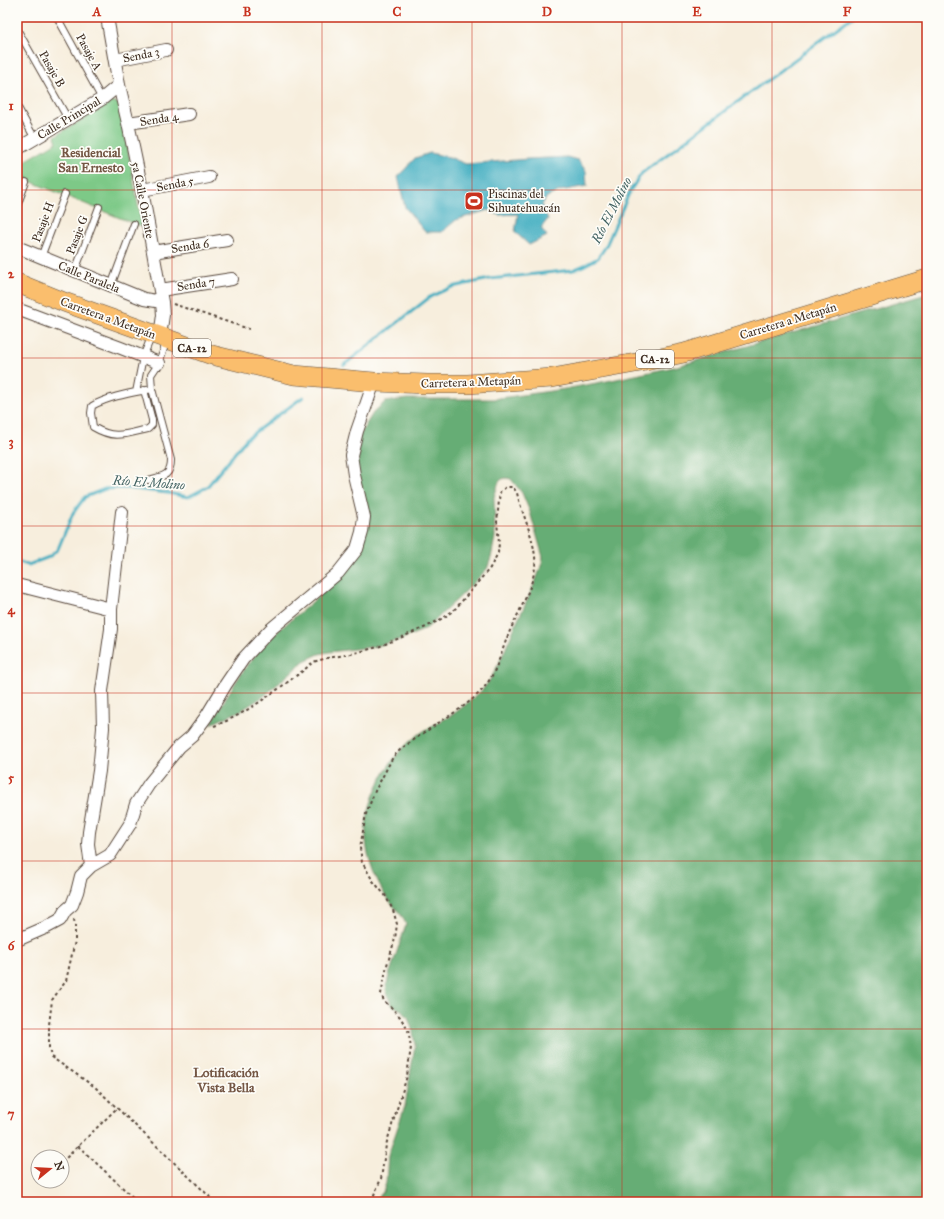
<svg xmlns="http://www.w3.org/2000/svg" width="944" height="1219" viewBox="0 0 944 1219" font-family="'IM FELL Great Primer',serif">
<style>
.green{fill:#7dc987;stroke:#5c7a52}
.forest{fill:#66ad74;stroke:#506c49}
.water{fill:#43aec1;stroke:#3f6c70}
.lines{fill:none;stroke-linecap:round;stroke-linejoin:round}
.stream{stroke:#43aec1;stroke-width:3}
.lane-casing{stroke:#57473b;stroke-width:8}
.street-casing{stroke:#57473b;stroke-width:14}
.primary-casing{stroke:#57473b;stroke-width:20}
.path{stroke:#57473b;stroke-width:2;stroke-dasharray:3 3;stroke-linecap:butt}
.lane{stroke:#fff;stroke-width:6}
.street{stroke:#fff;stroke-width:12}
.primary{stroke:#fabe6d;stroke-width:19}
.grid{fill:none;stroke:#c8321e;stroke-width:1;stroke-opacity:0.55}
.labels{text-anchor:middle;stroke-width:3.5;stroke-linejoin:round;paint-order:stroke}
.shield{fill:#fdfcf7;stroke:#75695f;stroke-width:1}
.shield-label{font-size:11px;font-weight:bold;fill:#3b2a1e}
.street-label{font-size:12px;fill:#3b2a1e;stroke:#fdfcf7}
.poi-label{font-size:12px;fill:#3b2a1e;stroke:#fdfcf7;text-anchor:start}
.neighbourhood-label{font-size:13px;font-weight:bold;fill:#745644;stroke:#fdfcf7}
.water-label{font-size:13px;font-style:italic;fill:#3e5f5f;stroke:#fdfcf7}
.neatline{fill:none;stroke:#c8321e;stroke-width:1.5}
.grid-label{font-size:13px;text-anchor:middle;font-weight:bold;fill:#c8321e}
</style>
<rect width="100%" height="100%" fill="#fdfcf7"/>
<filter id="ink" filterUnits="userSpaceOnUse"><feTurbulence type="fractalNoise" baseFrequency=".025" numOctaves="2"/><feDisplacementMap in="SourceGraphic" scale="8" xChannelSelector="R" yChannelSelector="G"/><feConvolveMatrix kernelMatrix="1 2 1 2 8 2 1 2 1" color-interpolation-filters="sRGB"/></filter>
<filter id="wash" filterUnits="userSpaceOnUse"><feTurbulence type="fractalNoise" baseFrequency=".012" numOctaves="4" result="noise"/><feDisplacementMap in="SourceGraphic" scale="16" xChannelSelector="R" yChannelSelector="G"/><feGaussianBlur stdDeviation="0.9" result="paint"/><feColorMatrix in="noise" values="0 0 0 0 0 0 0 0 0 0 0 0 0 0 0 0 0 1.4 0 .05"/><feComposite in="paint" operator="in"/></filter>
<g filter="url(#wash)">
<rect width="100%" height="100%" fill="#f7eedd"/>
<path class="green" d="M112 102 118 103 120 107 142 227 17 176V166L57 142 55 136Z"/>
<path class="forest" d="M927 294V1202H374L383 1192 386 1183 388 1156 405 1106 415 1045 413 1032 408 1017 403 1011 392 1005 389 999 386 990 389 975 406 925C403 914 393 907 387 898 377 884 367 858 366 841 363 805 386 760 414 738 425 729 438 723 450 716 459 711 476 696 483 689 496 675 508 642 516 624 523 609 530 595 536 580 539 572 542 565 543 557L530 512 522 493 511 479 506 478 502 479 499 482 494 497 495 537 491 558 487 569 466 591 426 629 402 639 372 647 329 652 319 654 304 661 264 696 242 710 211 724C228 693 247 661 273 636 291 618 314 603 332 583 344 571 353 558 363 545L355 455 359 436 373 413 385 402 407 399H493L565 389 607 381 674 367Z"/>
<path class="water" d="M430 153 449 157 466 164 528 159 567 157 578 160 586 171 587 186 560 191 547 197 542 205 548 219 541 228 547 236 529 245 515 232 518 214 499 215 488 210 456 220 442 232H425L405 207 398 177 415 158Z"/>
<g class="lines">
<path class="stream" d="M344 365 430 297 452 287 490 279 573 270 585 265 598 258 606 246 630 191 642 173 852 17
M17 561 28 565 49 557 58 549 73 513 85 497 105 489 125 488 168 493 188 497 207 487 247 438 303 397"/>
</g>
</g>
<g filter="url(#ink)">
<g class="lines">
<g class="lane-casing">
<path id="lane" d="M57 17 102 99
M17 29 68 119
M17 106 35 139
M17 206 26 182
M41 257 65 194
M75 271 99 207
M111 286 134 224
M144 390 152 420V425L148 429C125 434 115 440 93 427L91 413 92 406C110 396 132 393 152 389
M136 392 143 357 152 335
M148 480C162 476 171 477 171 460L152 389 151 375 159 363 167 340"/>
</g>
<g class="street-casing">
<path id="street" d="M107 17 119 85 128 123 142 190 162 302 163 315 160 336
M115 60 166 50
M128 123 189 114
M17 149 102 99 119 85
M142 190 209 177
M17 247 144 299 162 302
M153 252 227 240
M160 290 232 279
M17 309 121 348 159 363
M17 585 111 609
M91 866 88 844 89 832 99 771 103 728 102 691 111 629V609L122 512
M17 940 47 927 60 920 65 911 72 905 77 892 81 876 91 866 110 855 130 824 136 804 149 784 179 747 192 736 206 717 226 684 243 659 271 629 338 573 357 549 362 532 364 517 354 475 351 455 357 431 374 382"/>
</g>
<g class="primary-casing">
<path id="primary" d="M17 283 64 302 212 355 294 375 374 382 427 384H468L552 378 641 362 684 353 927 279"/>
</g>
<path class="path" d="M173 304 249 329
M214 726C247 714 275 691 304 670L313 662 327 658 351 654 378 647 426 627 445 617 456 608 490 568 498 553 499 543 497 522 499 500 500 492 506 487H513L517 493C522 514 533 535 535 557 538 580 518 612 509 633 501 652 496 675 482 690 471 702 457 711 443 720 429 729 415 739 401 749L393 757 375 791 366 814 360 848 362 862 373 881 385 895 393 910 397 924 395 939 387 965 381 994 384 1001 390 1006 400 1017 408 1030 411 1047 407 1076 386 1145 381 1179 373 1197 369 1202
M74 919 75 926V941L66 981 52 1000 49 1025V1048L51 1057 95 1087 209 1196 213 1202
M78 1146 138 1202
M62 1162 117 1108"/>
<use href="#lane" class="lane"/>
<use href="#street" class="street"/>
<use href="#primary" class="primary"/>
</g>
</g>
<path class="grid" d="M172 17V1202M322 17V1202M472 17V1202M622 17V1202M772 17V1202M17 190H927M17 358H927M17 526H927M17 693H927M17 861H927M17 1029H927"/>
<defs>
<g id="stadium-square" transform="scale(1)"><rect x="-9" y="-9" width="18" height="18" rx="4" fill="#c8321e" stroke="#fdfcf7"/><path d="M0-5a6.5 5 0 1 0 0 10a6.5 5 0 1 0 0-10ZM-3.5-1.8h7v3.6h-7Z" fill="#fff"/></g>
</defs>
<g fill-rule="evenodd">
<use href="#stadium-square" x="474" y="201"/>
</g>
<g class="labels">
<g class="shield">
<rect x="173" y="339" width="38" height="18" rx="3"/>
<rect x="636" y="350" width="38" height="18" rx="3"/>
</g>
<g class="shield-label">
<text x="192" y="352">CA-12</text>
<text x="655" y="363">CA-12</text>
</g>
<g class="street-label">
<text transform="translate(89 52) rotate(61)" y="4">Pasaje A</text>
<text transform="translate(141 55) rotate(-11)" y="4">Senda 3</text>
<text transform="translate(52 69) rotate(60)" y="4">Pasaje B</text>
<text transform="translate(69 118) rotate(-31)" y="4">Calle Principal</text>
<text transform="translate(159 119) rotate(-9)" y="4">Senda 4</text>
<text transform="translate(175 184) rotate(-11)" y="4">Senda 5</text>
<text transform="translate(143 200) rotate(79)" y="4">5a Calle Oriente</text>
<text transform="translate(43 222) rotate(-69)" y="4">Pasaje H</text>
<text transform="translate(77 235) rotate(-69)" y="4">Pasaje G</text>
<text transform="translate(190 246) rotate(-9)" y="4">Senda 6</text>
<text transform="translate(89 277) rotate(22)" y="4">Calle Paralela</text>
<text transform="translate(196 284) rotate(-9)" y="4">Senda 7</text>
<text transform="translate(108 318) rotate(20)" y="4">Carretera a Metapán</text>
<text transform="translate(788 321) rotate(-17)" y="4">Carretera a Metapán</text>
<text transform="translate(471 382) rotate(-2)" y="4">Carretera a Metapán</text>
</g>
<g class="poi-label">
<text x="488" y="198">Piscinas del<tspan x="488" dy="14">Sihuatehuacán</tspan></text>
</g>
<g class="neighbourhood-label">
<text x="91" y="157">Residencial<tspan x="91" dy="15">San Ernesto</tspan></text>
<text x="226" y="1077">Lotificación<tspan x="226" dy="15">Vista Bella</tspan></text>
</g>
<g class="water-label">
<text transform="translate(611 210) rotate(-63)" y="5">Río El Molino</text>
<text transform="translate(149 482) rotate(4)" y="5">Río El Molino</text>
</g>
</g>
<rect width="944" height="1219" fill="none" stroke="#fdfcf7" stroke-width="44"/>
<g transform="translate(50 1169) rotate(72)"><circle r="19" fill="#fdfcf7" stroke="#afa8a0"/>
<path d="M0-3L7 15L0 10L-7 15Z" fill="#c8321e"/>
<text y="-6" font-size="11" font-weight="bold" text-anchor="middle" fill="#3b2a1e">N</text>
</g>
<rect x="22" y="22" width="900" height="1175" class="neatline"/>
<g class="grid-label">
<text x="97" y="16">A</text>
<text x="247" y="16">B</text>
<text x="397" y="16">C</text>
<text x="547" y="16">D</text>
<text x="697" y="16">E</text>
<text x="847" y="16">F</text>
<text x="11" y="110">1</text>
<text x="11" y="278">2</text>
<text x="11" y="446">3</text>
<text x="11" y="614">4</text>
<text x="11" y="782">5</text>
<text x="11" y="950">6</text>
<text x="11" y="1118">7</text>
</g>
</svg>
